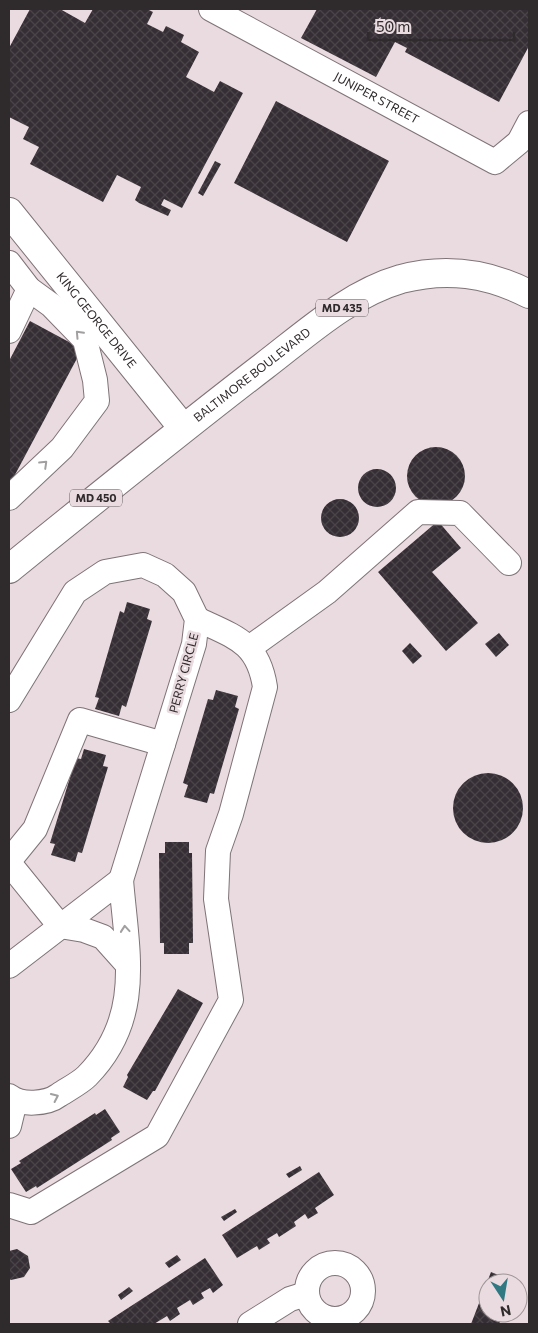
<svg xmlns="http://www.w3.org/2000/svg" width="538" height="1333" viewBox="0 0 538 1333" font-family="Commissioner,sans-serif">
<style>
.building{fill:url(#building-cross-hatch)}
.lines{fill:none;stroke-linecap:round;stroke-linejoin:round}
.minor-casing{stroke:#7f7377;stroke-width:26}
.major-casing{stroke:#7f7377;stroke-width:30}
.minor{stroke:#fff;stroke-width:24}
.major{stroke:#fff;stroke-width:28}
.oneway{stroke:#a19fa0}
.labels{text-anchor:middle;stroke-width:5;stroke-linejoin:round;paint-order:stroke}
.shield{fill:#e9dbdf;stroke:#675f62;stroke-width:1}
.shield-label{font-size:11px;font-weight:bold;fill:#2f2a2c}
.street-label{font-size:12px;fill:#2f2a2c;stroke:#e9dbdf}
</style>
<defs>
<pattern id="building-cross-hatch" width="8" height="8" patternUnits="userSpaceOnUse" patternTransform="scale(1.25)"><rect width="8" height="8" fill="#352e34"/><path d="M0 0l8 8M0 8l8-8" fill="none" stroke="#4a4449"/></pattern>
</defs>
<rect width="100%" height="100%" fill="#e9dbdf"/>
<path class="building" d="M30 9H60L85 23 93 9H147L153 12 147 24 163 32 166 26 184 35 181 42 199 52 186 77 214 92 220 81 243 93 182 208 164 199 161 205 171 210 168 216 139 203 135 200 141 187 117 175 103 202 30 164 39 147 23 139 29 127 9 117V48Z
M317 9H529V46L499 102 405 52 407 48 395 42 376 77 301 38Z
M276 101 389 161 347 242 234 183Z
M215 161 221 164 203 196 198 193Z
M30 321 82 349 9 486V361Z
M407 476a29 29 0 1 1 58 0a29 29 0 1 1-58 0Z
M358 488a19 19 0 1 1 38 0a19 19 0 1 1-38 0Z
M321 518a19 19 0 1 1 38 0a19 19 0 1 1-38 0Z
M438 521 461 548 432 572 478 623 446 651 378 572Z
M127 602 150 609 147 619 152 621 126 707 122 705 119 716 95 709 99 698 95 697 120 611 124 613Z
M499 633 509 645 496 657 485 644Z
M410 643 422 656 413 664 402 651Z
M216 690 238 696 235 707 239 709 214 794 210 793 207 803 184 797 188 785 183 783 208 699 213 700Z
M84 749 106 755 103 766 108 767 82 853 78 852 75 862 51 855 55 844 50 843 76 758 81 759Z
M453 808a35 35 0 1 1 70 0a35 35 0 1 1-70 0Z
M165 842H189V853H192L193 943H189V954H164V943H160L159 853H165Z
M178 989 203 1003 155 1091H153L147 1100 123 1087 128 1077 127 1075Z
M105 1109 120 1132 111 1138 112 1140 40 1186 37 1188 36 1186 26 1192 11 1169 21 1163 19 1161 95 1113 96 1115Z
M300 1166 302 1170 289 1178 286 1174Z
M319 1172 334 1195 315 1208 318 1213 308 1219 305 1214 294 1222 296 1226 279 1237 277 1233 267 1239 270 1243 259 1250 257 1246 237 1258 222 1235Z
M235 1209 237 1212 224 1221 221 1217Z
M17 1249 28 1256 30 1268 24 1277 11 1280 9 1279V1251Z
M177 1255 181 1260 169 1268 165 1263Z
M205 1258 223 1285 213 1293 210 1288 201 1293 204 1298 193 1305 190 1300 177 1308 180 1314 170 1321 167 1316 154 1324H111L108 1321Z
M491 1272 518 1283H488V1313H504L499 1324H471Z
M129 1287 133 1291 121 1300 118 1295Z"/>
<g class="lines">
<g class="minor-casing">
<g id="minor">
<path id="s1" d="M211 9 495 162 519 142 529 123"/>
<path d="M9 263 29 289 51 305 85 340 95 380 97 401 62 448 9 498"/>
<path d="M9 331 29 289"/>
<path d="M249 648 327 592 418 512 460 513 509 563"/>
<path d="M9 700 75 592 105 572 143 565 165 575 184 592 197 619 194 644 121 880"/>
<path d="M9 861 35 829 80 720 163 744"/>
<path d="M9 863 60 926 84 930 103 937 128 965"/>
<path d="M9 966 121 880C127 953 144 1018 87 1076 80 1083 68 1089 59 1095 47 1104 21 1106 9 1096"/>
<path d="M9 1126 15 1101"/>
<path d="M9 1205 31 1212 157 1136 231 1000 216 899 218 851 231 814 265 687C258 642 235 637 197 619"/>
<circle cx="335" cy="1291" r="28"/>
<path d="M250 1324 290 1299 306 1294"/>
</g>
</g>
<g class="major-casing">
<g id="major">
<path id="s2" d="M9 212 183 428"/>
<path id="s3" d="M9 569C93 501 178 432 264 366 306 334 349 294 401 279 447 267 488 273 529 294"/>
</g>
</g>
<use href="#minor" class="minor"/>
<use href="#major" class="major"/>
</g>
<defs><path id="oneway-chevron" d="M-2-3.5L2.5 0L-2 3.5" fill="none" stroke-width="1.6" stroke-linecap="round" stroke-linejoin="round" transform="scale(1.25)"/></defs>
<g class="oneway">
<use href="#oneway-chevron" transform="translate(79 334) rotate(-133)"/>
<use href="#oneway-chevron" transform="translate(44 464) rotate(-44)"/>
<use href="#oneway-chevron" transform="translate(125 929) rotate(-95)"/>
<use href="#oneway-chevron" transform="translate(55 1097) rotate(-25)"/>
</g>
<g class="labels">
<g class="shield">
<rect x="316" y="299.5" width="52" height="17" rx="4"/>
<rect x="70" y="489.5" width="52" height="17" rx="4"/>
</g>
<g class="shield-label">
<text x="342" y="312">MD 435</text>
<text x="96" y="502">MD 450</text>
</g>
<g class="street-label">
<text dy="4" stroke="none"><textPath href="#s1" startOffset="188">JUNIPER STREET</textPath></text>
<text dy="4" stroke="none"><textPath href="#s2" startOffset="139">KING GEORGE DRIVE</textPath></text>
<text dy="4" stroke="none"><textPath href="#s3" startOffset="311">BALTIMORE BOULEVARD</textPath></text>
<text transform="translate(184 673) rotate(-75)" y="4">PERRY CIRCLE</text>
</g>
</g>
<rect width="538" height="1333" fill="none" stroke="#2f2a2c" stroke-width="20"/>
<g transform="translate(503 1298) rotate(168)"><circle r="24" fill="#e9dbdf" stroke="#9f9497"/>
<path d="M0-4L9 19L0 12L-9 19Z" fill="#307882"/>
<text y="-8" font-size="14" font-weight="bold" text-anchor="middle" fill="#2f2a2c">N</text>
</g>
<path d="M368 32v8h146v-8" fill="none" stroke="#2f2a2c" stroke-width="2.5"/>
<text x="376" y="32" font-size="15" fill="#2f2a2c" stroke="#e9dbdf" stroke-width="4" paint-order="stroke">50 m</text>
</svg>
